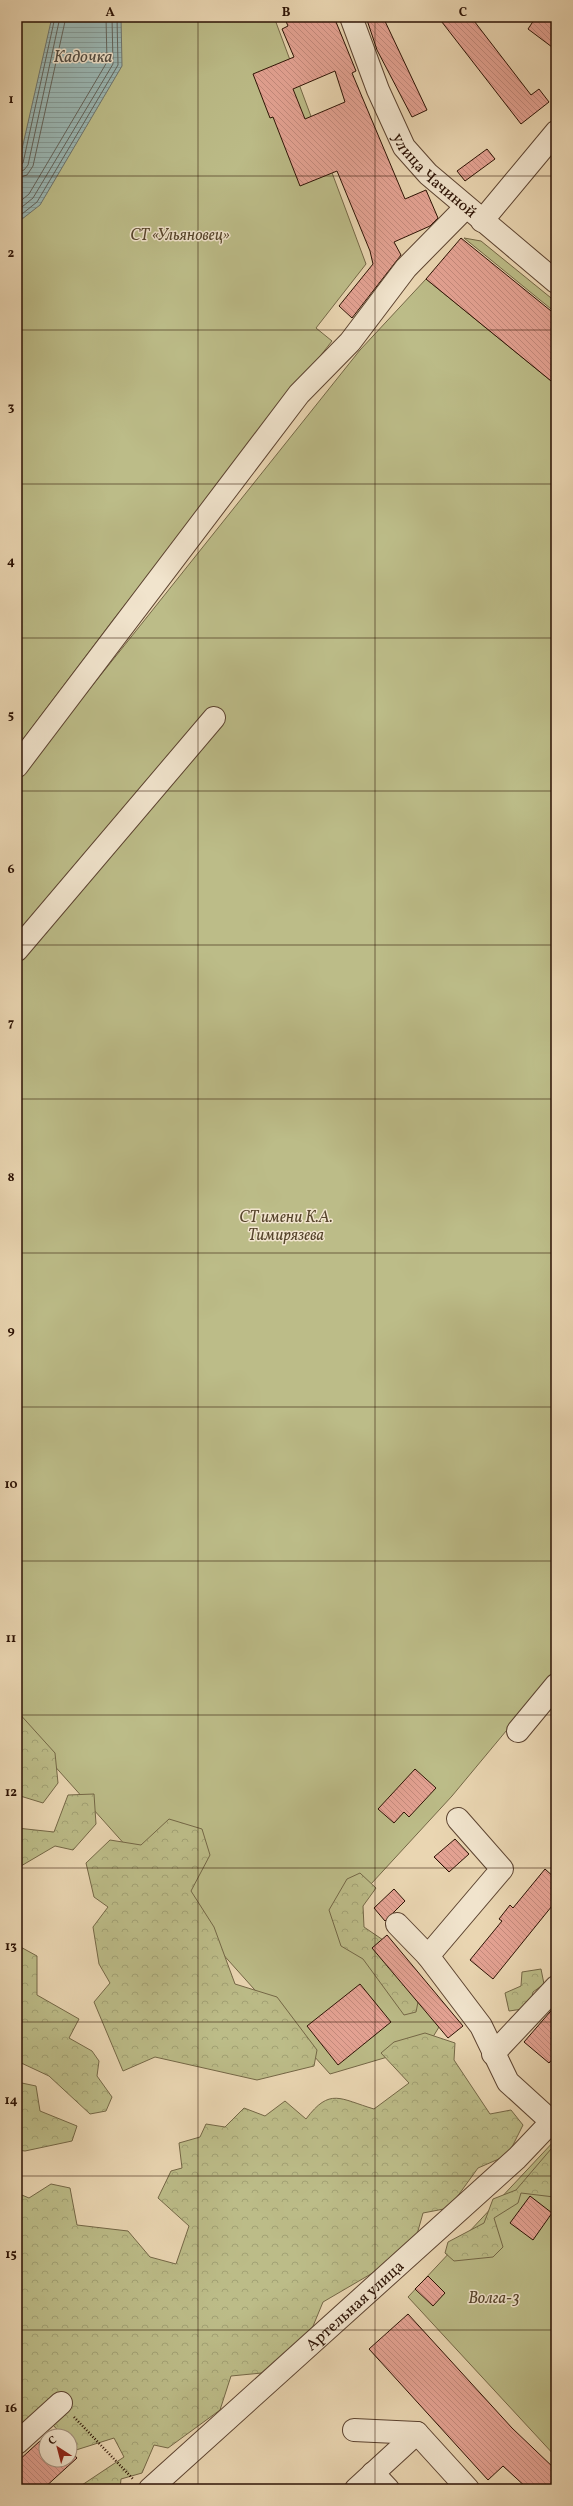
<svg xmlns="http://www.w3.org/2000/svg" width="573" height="2506" viewBox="0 0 573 2506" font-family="Vollkorn,serif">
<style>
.green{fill:#bcbc88;stroke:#746746}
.forest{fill:url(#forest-crowns);stroke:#746746}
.water{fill:url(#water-rules);stroke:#6e756e}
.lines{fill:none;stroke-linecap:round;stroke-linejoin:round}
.shore{stroke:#63645c;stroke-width:1}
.building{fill:url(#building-back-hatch);stroke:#2c1204;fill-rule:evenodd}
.minor-casing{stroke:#5c4330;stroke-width:24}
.path{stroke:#2c1204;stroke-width:2.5;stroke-dasharray:1 2;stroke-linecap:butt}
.minor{stroke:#f1e4cd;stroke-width:22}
.grid{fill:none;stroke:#2c1204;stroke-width:1;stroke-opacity:0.55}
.labels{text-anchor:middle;stroke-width:3;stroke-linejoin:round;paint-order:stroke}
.street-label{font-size:16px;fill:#2c1204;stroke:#f1e4cd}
.park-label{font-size:16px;font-style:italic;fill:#57452c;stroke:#f1e4cd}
.water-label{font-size:17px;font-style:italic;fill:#524c42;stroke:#f1e4cd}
.neatline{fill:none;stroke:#2c1204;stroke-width:1.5}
.grid-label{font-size:13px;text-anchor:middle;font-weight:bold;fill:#2c1204}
</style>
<defs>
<pattern id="forest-crowns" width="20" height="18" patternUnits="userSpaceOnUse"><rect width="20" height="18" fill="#bcbc88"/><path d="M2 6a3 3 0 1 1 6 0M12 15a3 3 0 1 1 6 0" fill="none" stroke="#a2a174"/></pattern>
<pattern id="water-rules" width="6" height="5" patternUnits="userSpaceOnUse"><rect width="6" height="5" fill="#9ab7b4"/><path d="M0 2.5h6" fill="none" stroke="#859c99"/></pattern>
<pattern id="building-back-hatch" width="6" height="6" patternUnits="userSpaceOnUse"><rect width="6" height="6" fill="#e5a394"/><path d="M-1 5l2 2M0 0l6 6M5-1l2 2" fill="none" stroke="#c58b7e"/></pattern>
</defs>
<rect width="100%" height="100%" fill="#ead6b2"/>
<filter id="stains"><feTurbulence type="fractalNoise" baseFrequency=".005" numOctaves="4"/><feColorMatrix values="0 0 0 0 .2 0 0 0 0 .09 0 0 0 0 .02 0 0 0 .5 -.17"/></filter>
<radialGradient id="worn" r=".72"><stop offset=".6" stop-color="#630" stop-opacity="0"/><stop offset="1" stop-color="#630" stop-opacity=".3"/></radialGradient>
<path class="green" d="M17 17H274L366 264 316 328 332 341 113 620 17 747Z
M464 238 481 241 556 302V313Z
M426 279 556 385V1671L452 1796 348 1909 439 2027 428 2045 330 2074 17 1724V780L360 350Z
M556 2139V2457L408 2297Z"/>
<path class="forest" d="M17 1711 55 1753 58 1783 43 1803 17 1795Z
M94 1794 96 1824 73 1850 55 1846 21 1866 17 1865V1828L54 1832 68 1795Z
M169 1819 202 1829 210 1855 191 1891 214 1927 235 1984 277 1997 317 2050 314 2066 257 2080 155 2057 123 2071 94 2002 110 1983 99 1964 93 1927 108 1907 94 1897 86 1863 110 1840 141 1845Z
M360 1873 376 1888 363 1906 364 1927 386 1942 419 1997 416 2012 404 2015 363 1959 341 1946 329 1910 347 1879Z
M17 1945 37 1956V1995L79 2019 69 2038 92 2051 99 2061 97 2076 112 2097 106 2111 90 2114 49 2076 17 2061Z
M541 1969 544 1984 533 1992 530 2008 509 2011 505 1993 521 1986 522 1972Z
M425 2033 455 2043 454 2060 490 2114 511 2110 523 2125 508 2155 478 2168 449 2208 423 2213 416 2238 376 2271 323 2302 311 2331 262 2373 231 2376 220 2410 168 2448 154 2445 142 2473 121 2479 120 2489H76L124 2457 114 2438 76 2450 70 2443V2436H63L53 2425 17 2434V2193L29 2198 51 2184 70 2188 77 2225 128 2231 150 2257 176 2264 189 2226 158 2198 171 2171 182 2168 179 2143 200 2137 206 2124 225 2127 244 2108 265 2116 285 2101 306 2119C330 2087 340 2099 374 2109L409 2083 381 2053 394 2042Z
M17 2082 36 2086 40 2111 77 2126 72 2141 25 2151 17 2150Z
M556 2146V2196L554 2197 521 2193 518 2203 494 2218 503 2247 493 2257 454 2261 445 2253 448 2242 484 2223 493 2199 516 2190 551 2149Z"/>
<path class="water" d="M52 17H121L122 66 40 205 17 223V171Z"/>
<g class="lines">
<path class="shore" d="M17 167 23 163 55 17
M17 172 24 170 28 165 60 17
M17 178 27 175 33 166 66 17
M17 204 29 194 107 62 106 17
M17 211 33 198 113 64 112 17
M17 218 37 202 118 65 117 17"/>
</g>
<path class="building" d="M284 17H334L356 71 352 73 405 199 426 190 438 218 430 226 394 242 401 255 352 318 339 306 373 264 370 251 337 171 300 186 273 117 270 118 253 74 294 57 282 29 288 26ZM335 71 345 102 305 119 293 89Z
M366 17H383L427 110 412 117 377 50Z
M438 17H471L531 95 539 89 549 102 521 124Z
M536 17H556V50L528 29Z
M487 149 495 159 465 181 457 171Z
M461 238 556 315V385L426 279Z
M415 1769 436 1788 409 1817 404 1812 394 1823 378 1809Z
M455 1839 469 1854 449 1872 434 1857Z
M545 1869 556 1879V1901L493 1979 470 1960 502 1921 499 1919 510 1905 513 1908Z
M394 1889 405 1901 385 1921 374 1908Z
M387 1935 463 2026 448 2038 372 1948Z
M360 1984 391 2022 338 2065 307 2026Z
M556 2005V2055L549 2063 524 2042Z
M530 2196 552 2213 533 2240 510 2223Z
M428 2276 445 2293 433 2306 415 2289Z
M408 2314 512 2428 556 2470V2489H528L503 2466 488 2480 369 2349Z
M52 2430 57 2436H46V2460H70V2450L77 2458 43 2489H17V2462Z"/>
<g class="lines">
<g class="minor-casing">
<g id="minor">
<path id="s1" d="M351 17 378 90 404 147 428 174 556 282"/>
<path d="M482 221 556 132"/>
<path d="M17 766 299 394 350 342 406 268 466 207"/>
<path d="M17 950 214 718"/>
<path d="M518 1731 556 1685"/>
<path d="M397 1924 428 1956 481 2026 508 2082 552 2122"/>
<path d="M428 1956 502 1869 458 1819"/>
<path d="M493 2054 556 1987"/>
<path d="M354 2430 417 2433"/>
<path d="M17 2443 61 2403"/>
<path d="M373 2473 388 2489"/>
<path id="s2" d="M150 2489 517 2158 556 2117"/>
<path d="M356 2489 417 2433 468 2489"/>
</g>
</g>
<path class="path" d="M74 2417 134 2480"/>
<use href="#minor" class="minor"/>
</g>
<path class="grid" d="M198 17V2489M375 17V2489M17 176H556M17 330H556M17 484H556M17 638H556M17 791H556M17 945H556M17 1099H556M17 1253H556M17 1407H556M17 1561H556M17 1715H556M17 1868H556M17 2022H556M17 2176H556M17 2330H556"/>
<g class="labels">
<g class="street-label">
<text dy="6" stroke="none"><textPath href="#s1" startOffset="182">улица Чачиной</textPath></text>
<text dy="6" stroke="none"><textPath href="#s2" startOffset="275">Артельная улица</textPath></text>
</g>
<g class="park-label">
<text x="180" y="240">СТ «Ульяновец»</text>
<text x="286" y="1222">СТ имени К.А.<tspan x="286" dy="18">Тимирязева</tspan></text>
<text x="494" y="2303">Волга-3</text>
</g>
<g class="water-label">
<text x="83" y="62">Кадочка</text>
</g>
</g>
<rect width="573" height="2506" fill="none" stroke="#ead6b2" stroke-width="44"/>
<g transform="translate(58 2448) rotate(324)"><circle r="19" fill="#f1e4cd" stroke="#a2907d"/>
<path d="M0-3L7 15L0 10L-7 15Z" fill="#8f2418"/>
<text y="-6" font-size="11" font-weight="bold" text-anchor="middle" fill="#2c1204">С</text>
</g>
<rect x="22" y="22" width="529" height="2462" class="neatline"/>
<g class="grid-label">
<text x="110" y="16">A</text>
<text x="286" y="16">B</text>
<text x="463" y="16">C</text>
<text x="11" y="103">1</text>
<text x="11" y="257">2</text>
<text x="11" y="411">3</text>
<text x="11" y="565">4</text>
<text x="11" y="719">5</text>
<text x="11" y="873">6</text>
<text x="11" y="1027">7</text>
<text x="11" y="1181">8</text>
<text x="11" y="1334">9</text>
<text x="11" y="1488">10</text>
<text x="11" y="1642">11</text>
<text x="11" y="1796">12</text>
<text x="11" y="1950">13</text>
<text x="11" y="2104">14</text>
<text x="11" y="2258">15</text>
<text x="11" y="2412">16</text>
</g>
<rect width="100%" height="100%" filter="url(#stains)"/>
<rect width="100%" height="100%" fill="url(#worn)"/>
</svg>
